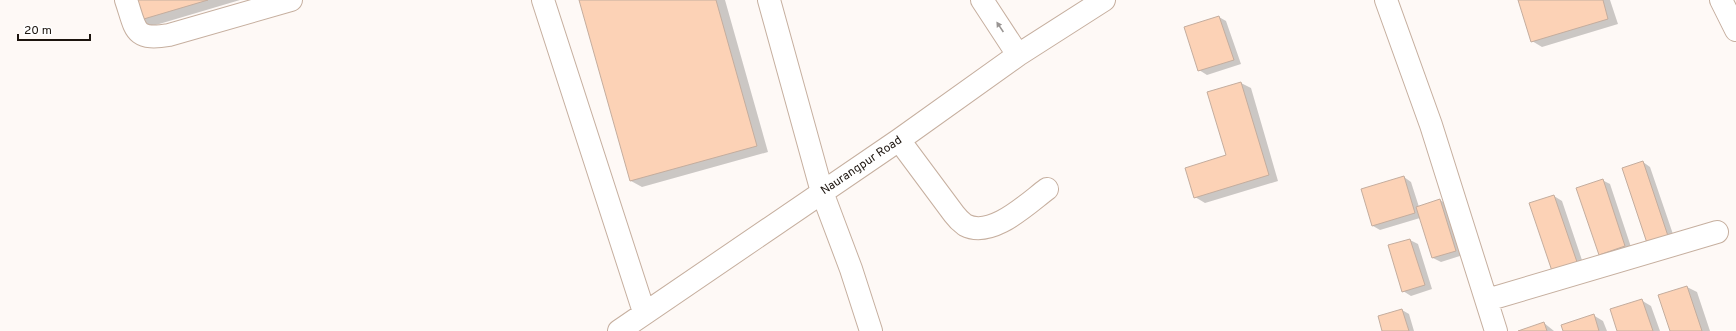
<svg xmlns="http://www.w3.org/2000/svg" width="1736" height="331" viewBox="0 0 1736 331" font-family="Overpass,sans-serif">
<style>
.shadow{fill:#0003}
.building{fill:#fcd2b6;stroke:#c4ad9e}
.lines{fill:none;stroke-linecap:round;stroke-linejoin:round}
.minor-casing{stroke:#c6af9f;stroke-width:24}
.minor{stroke:#fff;stroke-width:22}
.oneway{fill:#999593}
.labels{text-anchor:middle;stroke-width:3.5;stroke-linejoin:round;paint-order:stroke}
.street-label{font-size:12px;fill:#1c140e;stroke:#fff}
</style>
<rect width="100%" height="100%" fill="#fef9f6"/>
<path class="shadow" d="M132 0H240L149 27 138 20Z
M580 0H725L768 152 642 187 631 181Z
M1519 0H1610L1618 24 1542 47 1532 41Z
M1219 17 1226 21 1241 64 1207 75 1199 70Z
M1241 83 1251 88 1278 181 1205 203 1195 197 1227 156Z
M1643 162 1650 167 1675 240 1655 247Z
M1404 177 1411 182 1419 207 1440 200 1448 205 1463 255 1441 262 1433 258 1420 218 1380 230 1373 226Z
M1602 180 1610 184 1632 250 1607 258 1600 254Z
M1554 196 1562 201 1584 266 1560 274Z
M1410 240 1418 244 1432 289 1411 296 1403 291Z
M1687 287 1697 292 1710 331H1671Z
M1641 300 1651 306 1660 331H1618Z
M1402 310 1409 314 1414 331H1383Z
M1593 315 1603 321 1607 331H1564Z
M1544 323 1554 331H1521Z"/>
<path class="building" d="M131 0H208L137 21Z
M579 0H716L757 146 630 181Z
M1518 0H1603L1608 19 1531 42Z
M1219 16 1234 60 1198 71 1184 27Z
M1241 82 1269 175 1194 198 1185 168 1226 155 1207 92Z
M1643 161 1668 236 1647 243 1622 168Z
M1404 176 1415 213 1372 226 1361 189Z
M1603 179 1625 246 1599 255 1576 188Z
M1554 195 1577 262 1552 271 1529 203Z
M1440 199 1456 251 1432 258 1416 207Z
M1410 239 1425 285 1402 292 1388 245Z
M1687 286 1702 331H1670L1658 295Z
M1642 299 1653 331H1617L1610 309Z
M1402 309 1409 331H1382L1378 316Z
M1594 314 1599 331H1563L1561 325Z
M1544 322 1547 331H1518Z"/>
<g class="lines">
<g class="minor-casing">
<path id="minor" d="M126 0C136 29 133 41 169 35L291 0
M543 0 644 312
M769 0 822 192 851 269 871 331
M982 0 1018 55
M1386 0 1431 125 1496 331
M1721 0 1736 30
M899 140 954 214C957 218 961 222 965 225 992 239 1028 203 1047 189
M1487 300 1717 232
M619 331 899 140 1018 55 1104 0"/>
</g>
<use href="#minor" class="minor"/>
</g>
<defs><path id="oneway-solid" d="M-6-.8H1V-3.2L6.5 0L1 3.2V.8H-6Z"/></defs>
<use class="oneway" href="#oneway-solid" transform="translate(1000 27) rotate(-124)"/>
<g class="labels">
<g class="street-label">
<text transform="translate(861 165) rotate(-34)" y="4">Naurangpur Road</text>
</g>
</g>
<path d="M18 34v6h72v-6" fill="none" stroke="#1c140e" stroke-width="2"/>
<text x="24" y="34" font-size="12" fill="#1c140e" stroke="#ffffff" stroke-width="3" paint-order="stroke">20 m</text>
</svg>
